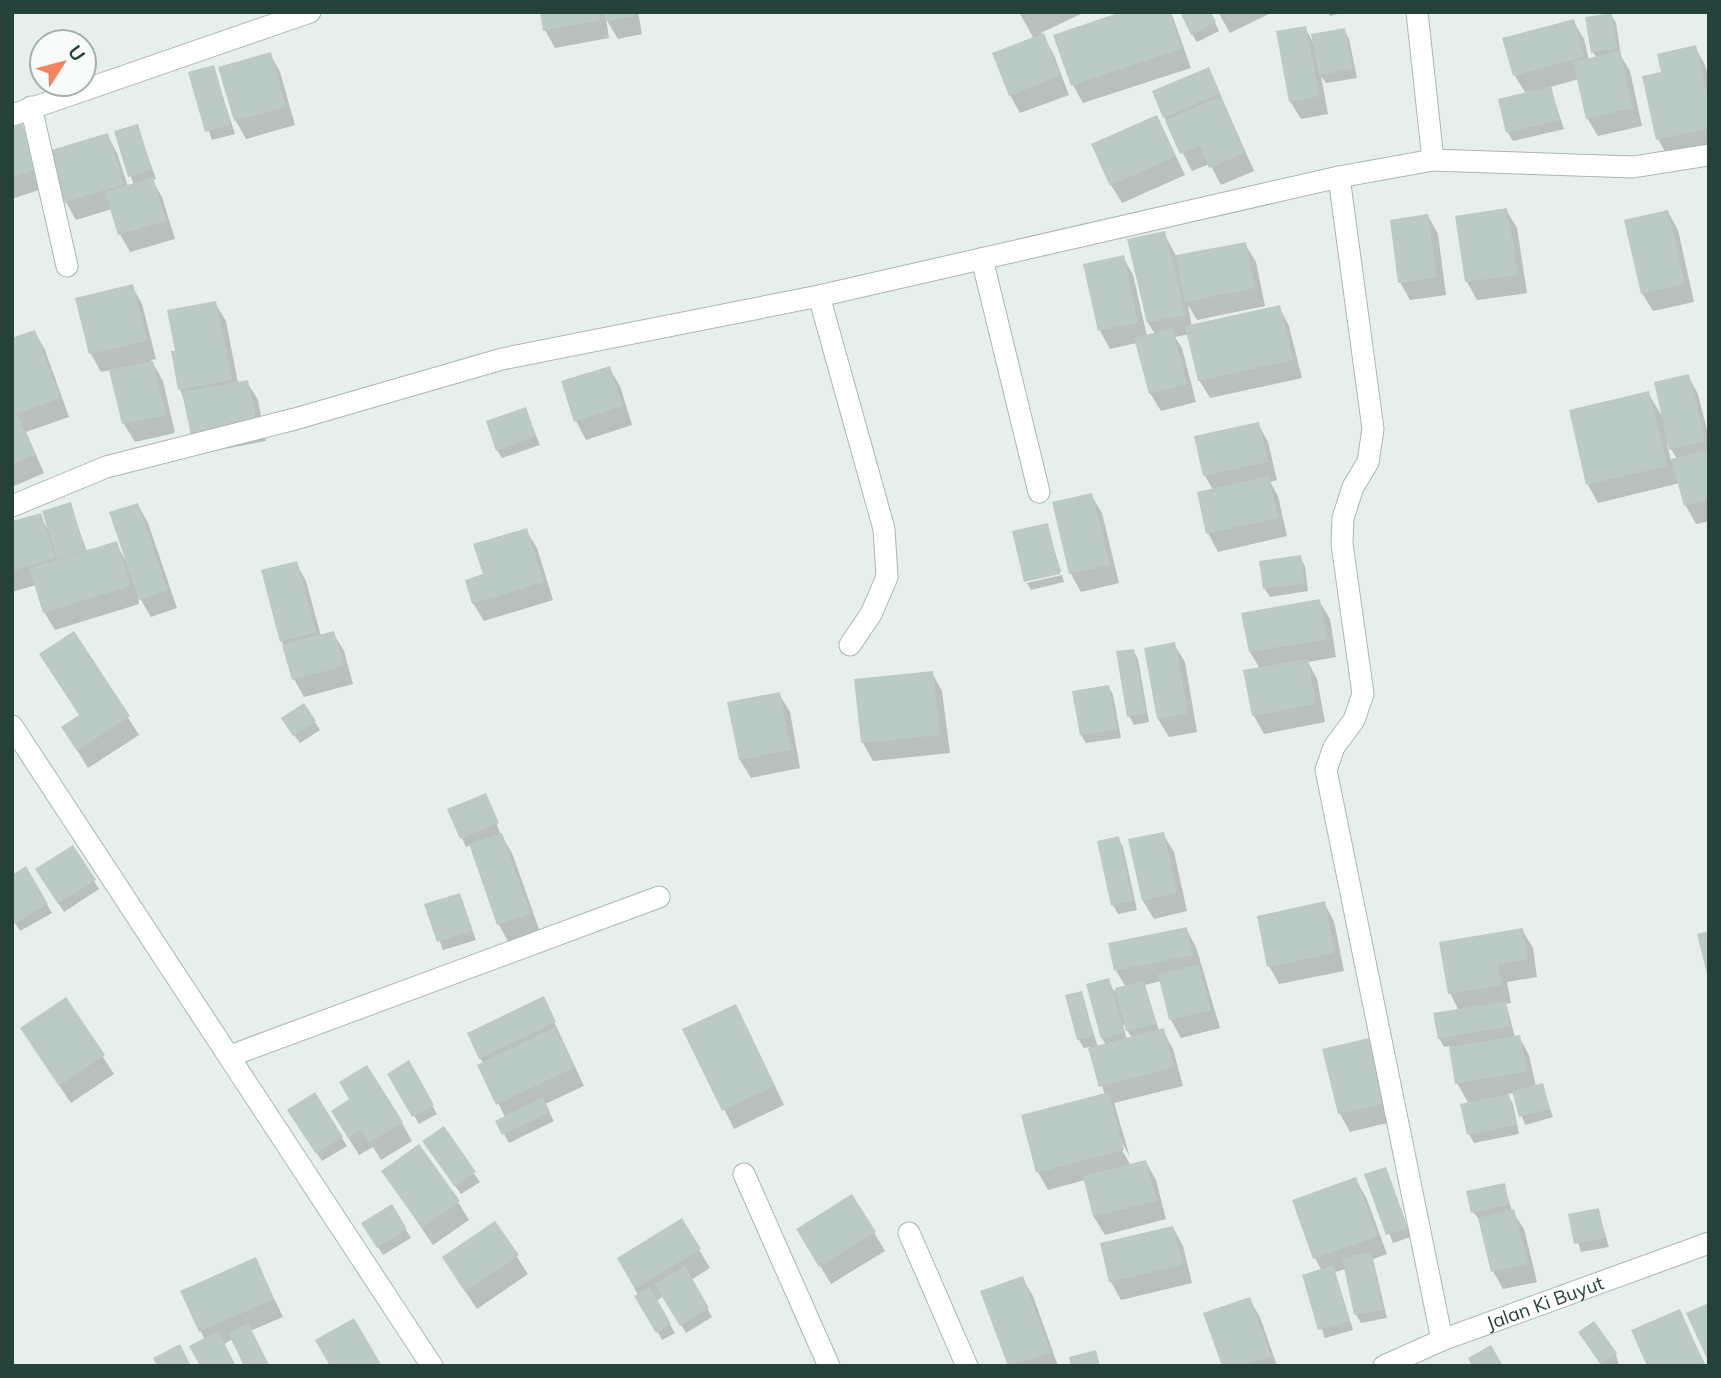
<svg xmlns="http://www.w3.org/2000/svg" width="1721" height="1378" viewBox="0 0 1721 1378" font-family="Mulish,sans-serif">
<style>
.shadow{fill:#0003;fill-rule:evenodd}
.building{fill:#bbcac4}
.lines{fill:none;stroke-linecap:round;stroke-linejoin:round}
.street-casing{stroke:#a8b8b2;stroke-width:23}
.street{stroke:#fff;stroke-width:21}
.labels{text-anchor:middle;stroke-width:7;stroke-linejoin:round;paint-order:stroke}
.street-label{font-size:19px;fill:#24423a;stroke:#f7fbf9}
</style>
<rect width="100%" height="100%" fill="#e6efeb"/>
<path class="shadow" d="M541 12H638L642 34 618 39 606 19 609 38 555 48 545 30Z
M1019 12H1085L1041 33 1053 53 1069 95 1020 113 1010 95 1034 39Z
M1126 12H1171L1191 68 1083 103 1073 85Z
M1210 12 1219 31 1197 42 1192 34Z
M1218 12H1270L1271 13 1230 33Z
M1327 12H1346L1330 16Z
M1611 15 1616 23 1621 56 1630 71 1642 126 1598 136 1587 118 1579 79 1550 87 1564 129 1513 141 1508 133 1526 94 1515 76 1505 39 1573 21 1584 39 1589 60 1597 58 1593 52Z
M1305 28 1314 44 1344 30 1349 39 1357 78 1326 83 1321 76 1328 114 1301 119 1290 101Z
M1695 47 1705 65 1709 79V148L1668 157 1658 139 1663 74Z
M270 54 280 72 295 125 246 139 236 121 221 68Z
M213 67 235 134 212 140 190 73Z
M1213 78 1254 171 1221 185 1210 164 1192 171 1164 117Z
M1157 117 1185 175 1122 203 1111 185Z
M21 126 32 144 47 187 12 199V129Z
M137 126 156 179 152 180 162 197 175 239 130 252 120 234 112 209 76 220 66 202 107 135 117 153 128 187 134 185 116 133Z
M1506 210 1517 228 1527 293 1477 300 1467 282 1457 217Z
M1668 212 1678 230 1694 302 1653 311 1642 293Z
M1428 216 1438 234 1446 295 1410 300 1400 282Z
M1164 233 1176 256 1245 244 1256 262 1265 306 1197 320 1188 305 1192 327 1279 307 1289 326 1302 378 1210 398 1199 380 1189 334 1175 337 1182 348 1196 402 1161 411 1150 393 1137 343 1110 349 1100 331 1085 266 1123 257 1133 275 1147 336 1155 334 1148 323Z
M132 286 142 304 156 359 151 360 163 381 175 433 135 442 124 424 111 370 101 372 91 354 78 299Z
M215 303 226 321 238 383 247 382 258 400 266 441 203 453 180 389 177 352Z
M35 332 45 350 69 417 26 432 44 473 12 487V340Z
M609 368 620 386 632 425 586 440 576 421 563 382Z
M1688 376 1698 394 1709 438V521L1696 524 1686 506 1680 483 1598 503 1588 485 1648 393 1663 418ZM1667 444H1668L1677 459 1671 461Z
M525 409 540 445 502 458 497 450Z
M1258 424 1268 442 1277 480 1270 482 1278 496 1287 536 1218 552 1208 533 1213 490 1205 476Z
M1091 495 1102 513 1119 583 1081 592 1071 574 1054 503Z
M70 504 87 552 116 544 125 559 138 505 148 523 177 608 151 617 138 595 139 604 55 630 44 612 36 585 12 592V523L40 515 47 528Z
M1047 525 1061 572 1026 580Z
M526 530 537 548 553 600 484 621 473 603 485 576Z
M1300 557 1305 566 1308 591 1270 597 1265 589Z
M296 563 306 581 321 636 333 633 344 651 353 684 304 697 294 679 282 641Z
M1062 575 1064 582 1031 590 1027 583Z
M1319 601 1330 619 1336 657 1308 662 1317 679 1325 722 1264 734 1254 716 1260 669 1250 652Z
M74 633 139 735 88 768 74 745 80 716Z
M1174 644 1185 662 1197 732 1169 737 1158 719Z
M1133 650 1138 659 1149 722 1134 725 1129 716Z
M932 673 942 691 950 753 873 761 863 743Z
M1109 687 1113 695 1121 738 1086 743 1081 735Z
M779 694 790 712 800 768 751 778 740 760 729 703Z
M315 722 320 730 300 743 288 727Z
M490 804 500 833 512 853 540 932 509 943 499 925 471 845 466 847 449 810Z
M1163 834 1174 852 1187 911 1154 919 1143 901Z
M1118 838 1123 847 1137 910 1118 914 1113 905Z
M26 869 52 913 20 931 12 918V877Z
M42 878 94 881 99 889 64 912Z
M459 895 476 940 443 950 426 905Z
M1324 903 1334 921 1344 971 1279 984 1269 966Z
M1186 929 1196 947 1220 1028 1181 1038 1171 1020 1161 981 1145 985 1159 1031H1163L1173 1049 1183 1086 1114 1103 1130 1157 1121 1141 1118 1143 1131 1166 1146 1162 1156 1180 1166 1219 1105 1235 1094 1217 1085 1180 1048 1190 1038 1172 1105 1095 1090 1047 1084 1048 1079 1040 1067 996 1081 993 1098 1047 1106 1045 1102 1038 1108 980 1114 991 1126 987 1116 971ZM1123 1025H1124L1132 1038 1127 1040Z
M1522 930 1533 948 1537 977 1507 982 1511 1003 1506 1004 1515 1037H1519L1529 1055 1536 1087 1542 1085 1553 1117 1525 1125 1514 1093 1507 1094 1513 1104 1519 1134 1474 1143 1469 1134V1104L1457 1083 1450 1046 1444 1047 1439 1038 1459 1011 1450 993Z
M543 998 584 1086 545 1104 554 1121 509 1143 497 1121 505 1117 480 1066 484 1064 480 1058Z
M66 1000 114 1074 71 1103 33 1047Z
M745 1024 784 1105 734 1129 685 1030Z
M1368 1040 1379 1058 1395 1121 1350 1132 1340 1114 1324 1051Z
M408 1063 437 1114 419 1124 389 1074Z
M315 1094 347 1146 322 1161 294 1119Z
M402 1123 412 1141 381 1160 373 1147 359 1155 343 1129Z
M443 1129 480 1182 461 1194 429 1150Z
M1385 1169 1411 1237 1393 1243 1366 1175Z
M383 1171 458 1202 469 1220 433 1245Z
M1355 1179 1366 1197 1387 1254 1373 1259 1387 1318 1361 1323 1356 1315 1346 1269 1335 1272 1353 1330 1325 1338 1304 1276 1322 1271 1315 1258Z
M1504 1185 1512 1211 1524 1229 1537 1282 1503 1289 1493 1271 1480 1220 1473 1212Z
M852 1196 885 1251 831 1284 809 1247Z
M391 1206 411 1238 383 1255 363 1223Z
M1598 1210 1609 1247 1581 1252 1570 1216Z
M682 1221 710 1268 691 1280 712 1317 686 1333 664 1296 656 1301 675 1333 662 1340 619 1259Z
M495 1223 528 1274 477 1309 455 1276Z
M1173 1228 1183 1246 1192 1283 1121 1300 1111 1282 1102 1244Z
M255 1259 283 1317 250 1331 267 1366H246L233 1339 224 1344 205 1340 182 1292Z
M1022 1278 1033 1296 1058 1366H1010L982 1293Z
M1249 1299 1260 1317 1277 1366H1223Z
M1679 1311 1706 1366H1649Z
M1585 1341 1616 1354 1619 1366H1602Z"/>
<path class="building" d="M540 12H598L600 20 543 31Z
M604 12H632L633 16 606 22Z
M1121 12H1170L1182 49 1071 86 1053 35Z
M1180 12H1211L1216 22 1191 35Z
M1612 13 1617 48 1591 53 1585 17Z
M1574 19 1584 57 1513 76 1502 38Z
M1306 26 1319 96 1289 102 1276 31Z
M1345 28 1353 69 1319 75 1311 34Z
M1044 33 1060 76 1009 96 992 53Z
M1696 45 1709 101V128L1656 140 1642 76 1661 72 1657 54Z
M1620 51 1633 108 1586 119 1573 62Z
M271 52 286 107 234 121 218 67Z
M214 65 231 125 205 132 188 72Z
M1209 67 1220 93 1163 118 1152 91Z
M1551 86 1560 120 1506 133 1498 99Z
M1221 96 1245 153 1209 168 1200 146 1180 154 1165 121Z
M1157 115 1176 156 1110 186 1091 144Z
M22 124 38 169 12 178V127Z
M138 124 152 170 128 177 114 131Z
M108 133 124 184 64 203 48 151Z
M153 177 166 221 118 235 105 192Z
M1507 208 1518 275 1465 282 1455 216Z
M1668 210 1685 284 1641 294 1624 220Z
M1428 214 1437 278 1398 283 1390 220Z
M1165 231 1185 315 1147 323 1127 239Z
M1246 242 1255 288 1185 302 1176 255Z
M1124 255 1138 323 1098 331 1083 264Z
M133 284 147 341 89 354 75 298Z
M216 301 232 380 178 390 171 351H175L167 310Z
M1280 305 1293 360 1198 381 1185 326Z
M1172 328 1187 384 1149 394 1134 338Z
M35 330 60 398 12 416V338Z
M153 361 166 415 122 424 109 370Z
M610 366 623 406 574 422 561 381Z
M1689 374 1705 441 1669 450 1654 382Z
M248 380 257 423 191 436 182 392Z
M1649 391 1667 466 1586 485 1569 410Z
M526 407 536 436 496 451 486 421Z
M18 415 35 455 12 464V418Z
M1259 422 1268 462 1203 476 1194 436Z
M1709 449V500L1684 506 1671 459Z
M1269 476 1278 518 1206 534 1197 492Z
M1092 493 1110 565 1069 574 1052 502Z
M71 502 85 550 57 559 42 511Z
M138 503 168 590 139 600 109 512Z
M41 513 55 558 12 571V521Z
M1048 523 1060 574 1024 582 1012 531Z
M527 528 544 582 472 604 465 580 483 574 473 544Z
M117 541 130 586 43 613 29 568Z
M1301 555 1305 583 1263 589 1259 561Z
M297 561 316 632 280 642 261 570Z
M1320 599 1327 639 1249 652 1241 613Z
M74 631 130 716 77 751 61 727 79 715 39 654Z
M334 631 344 666 292 680 282 645Z
M1175 642 1188 714 1157 719 1144 648Z
M1134 649 1146 714 1127 717 1116 651Z
M1308 659 1316 704 1252 716 1243 670Z
M933 671 940 735 861 743 854 679Z
M1109 685 1117 729 1080 735 1072 691Z
M780 692 791 750 739 760 727 702Z
M304 703 316 721 293 736 281 718Z
M486 793 499 823 460 839 447 809Z
M1164 832 1177 893 1142 901 1128 839Z
M502 833 531 914 497 925 469 844Z
M1119 836 1133 901 1111 906 1097 841Z
M73 845 96 880 58 904 35 869Z
M26 866 48 904 14 924 12 875Z
M460 893 473 931 437 942 424 904Z
M1325 901 1335 953 1267 967 1257 916Z
M1187 927 1193 955 1114 971 1108 943Z
M1523 928 1528 959 1498 964 1502 985 1448 994 1439 942Z
M1709 931V977L1708 978 1697 934Z
M1199 964 1211 1010 1169 1020 1158 974Z
M1109 978 1124 1033 1101 1039 1086 984Z
M1144 981 1156 1024 1126 1031 1115 988Z
M1082 991 1094 1036 1077 1040 1065 995Z
M544 996 556 1022 479 1059 467 1033Z
M66 997 105 1055 59 1086 20 1028Z
M1506 1001 1510 1026 1438 1039 1433 1013Z
M736 1004 775 1086 722 1111 682 1029Z
M555 1027 575 1067 496 1105 477 1065Z
M1164 1028 1174 1067 1099 1087 1088 1048Z
M1520 1035 1527 1071 1455 1084 1449 1047Z
M1369 1038 1386 1103 1338 1114 1322 1049Z
M409 1060 434 1105 412 1117 387 1074Z
M367 1065 403 1122 369 1143 361 1130 348 1138 331 1111 349 1099 339 1082Z
M1543 1083 1550 1109 1519 1117 1512 1091Z
M315 1092 343 1137 316 1154 287 1110Z
M1109 1092 1124 1150 1036 1173 1021 1115Z
M1509 1094 1516 1125 1467 1135 1460 1104Z
M543 1097 550 1112 502 1135 495 1121Z
M444 1126 476 1172 455 1187 422 1141Z
M419 1144 460 1201 422 1228 381 1171Z
M1146 1160 1157 1201 1093 1217 1083 1176Z
M1386 1167 1408 1228 1386 1235 1364 1174Z
M1356 1177 1378 1236 1313 1259 1292 1200Z
M1505 1183 1509 1205 1471 1213 1466 1191Z
M852 1194 876 1232 819 1267 796 1229Z
M392 1204 407 1229 377 1248 361 1223Z
M1599 1208 1605 1238 1574 1244 1568 1214Z
M1514 1209 1528 1264 1491 1272 1478 1218Z
M682 1218 701 1249 635 1289 617 1258Z
M495 1221 519 1255 465 1292 442 1257Z
M1173 1226 1183 1265 1109 1282 1100 1243Z
M1371 1252 1383 1310 1354 1315 1342 1258Z
M256 1257 274 1299 199 1332 180 1291Z
M1333 1265 1350 1321 1318 1330 1302 1275Z
M685 1266 709 1308 680 1326 654 1284Z
M1023 1276 1051 1353 1008 1366 980 1291Z
M650 1287 671 1324 656 1333 634 1296Z
M1250 1297 1271 1356 1242 1366H1222L1203 1313Z
M1709 1303V1363L1686 1313Z
M1680 1309 1705 1366H1647L1631 1330Z
M354 1318 382 1366H330L315 1340Z
M1594 1321 1617 1353 1601 1365 1578 1332Z
M248 1323 269 1365 244 1366 228 1333Z
M218 1331 236 1366H200L189 1346Z
M180 1344 191 1366H157L153 1358Z
M1491 1345 1503 1366H1472L1468 1358Z
M1096 1350 1100 1366H1071L1069 1357Z"/>
<g class="lines">
<g class="street-casing">
<g id="street">
<path d="M1417 12 1433 160"/>
<path d="M31 107 67 266"/>
<path d="M12 115 310 12"/>
<path d="M1339 177 1373 429 1368 462 1353 487 1343 518 1342 544 1363 694 1354 720 1334 747 1326 770 1442 1340"/>
<path d="M982 259 1039 492"/>
<path d="M819 296 884 529 887 577 871 614 850 645"/>
<path d="M12 506 106 467 295 419 502 359 819 296 1339 177 1433 160 1633 167 1709 155"/>
<path d="M12 726 432 1366"/>
<path d="M230 1056 659 897"/>
<path d="M744 1174 829 1366"/>
<path d="M909 1233 967 1366"/>
<path id="s1" d="M1384 1366 1442 1340 1709 1243"/>
</g>
</g>
<use href="#street" class="street"/>
</g>
<g class="labels">
<g class="street-label">
<text dy="7" stroke="none"><textPath href="#s1" startOffset="173">Jalan Ki Buyut</textPath></text>
</g>
</g>
<rect width="1721" height="1378" fill="none" stroke="#24423a" stroke-width="28"/>
<g transform="translate(63 63) rotate(54)"><circle r="33" fill="#f7fbf9" stroke="#a3b1ad" stroke-width="2"/>
<path d="M0-5L12 26L0 18L-12 26Z" fill="#f4845f"/>
<text y="-10" font-size="19" font-weight="bold" text-anchor="middle" fill="#24423a">U</text>
</g>
</svg>
